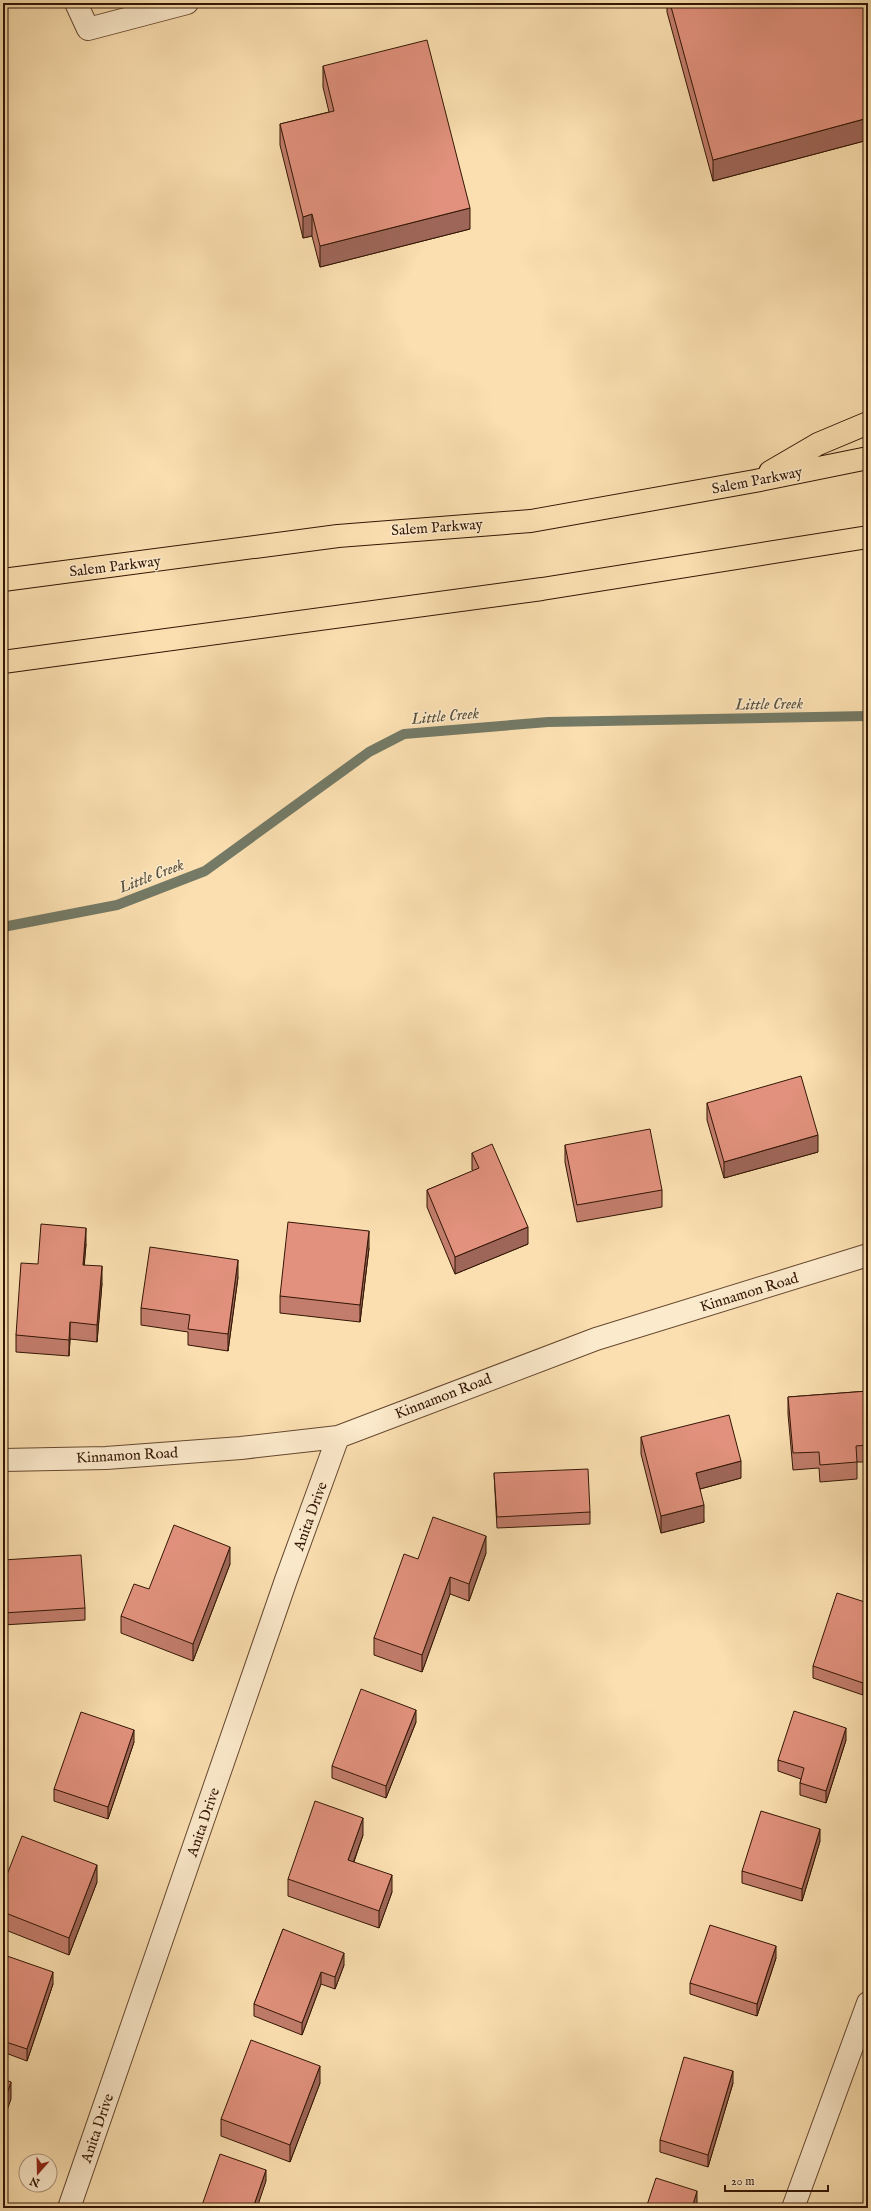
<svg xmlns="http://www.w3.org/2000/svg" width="871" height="2211" viewBox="0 0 871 2211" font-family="'IM FELL English',serif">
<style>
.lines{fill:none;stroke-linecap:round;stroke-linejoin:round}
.stream{stroke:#747a66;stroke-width:10}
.minor-casing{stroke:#65482f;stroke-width:24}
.motorway-casing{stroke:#331604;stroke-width:24}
.minor{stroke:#fceacc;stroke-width:22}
.motorway{stroke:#fbdfb0;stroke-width:22}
.wall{fill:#c27d6c;stroke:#331604}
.shaded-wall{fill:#9e6658;stroke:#331604}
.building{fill:#e1917d;stroke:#331604}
.labels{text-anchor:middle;stroke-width:3;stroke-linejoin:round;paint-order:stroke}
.street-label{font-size:15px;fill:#331604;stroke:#fceacc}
.water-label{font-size:16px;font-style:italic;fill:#59503d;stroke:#fceacc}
</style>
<rect width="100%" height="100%" fill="#fbdfb0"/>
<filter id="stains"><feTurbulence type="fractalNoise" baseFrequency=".005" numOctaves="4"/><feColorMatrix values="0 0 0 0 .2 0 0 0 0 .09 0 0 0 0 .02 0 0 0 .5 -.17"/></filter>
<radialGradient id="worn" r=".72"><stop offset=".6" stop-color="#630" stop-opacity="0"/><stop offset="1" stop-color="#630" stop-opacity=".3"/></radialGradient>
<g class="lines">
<path class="stream" d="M3 927 117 905 205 871 369 752 404 734 548 722 868 716"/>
<g class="minor-casing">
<path id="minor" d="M76 3 88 29 187 3
M3 1460 106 1458 241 1448 338 1437 596 1339 868 1255
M69 2208 286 1580 338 1437
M793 2208 868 2003"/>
</g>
<g class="motorway-casing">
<path id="motorway" d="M770 472 818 444 868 423
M3 580 338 536 531 521 755 481 868 458
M3 662 542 589 868 537"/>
</g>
<use href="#minor" class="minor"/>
<use href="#motorway" class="motorway"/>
</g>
<path class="wall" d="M667 3H868V140L713 181 667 12Z
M323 66 470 229 320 267 312 236 303 238 280 145V124L329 112 323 87Z
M868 1073V1131H867Z
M707 1103 818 1152 724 1178 707 1120Z
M565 1145 662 1190V1207L577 1222 565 1162Z
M472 1153 528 1244 455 1274 427 1207V1190L473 1171 472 1170Z
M86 1244 84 1265 102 1283 97 1342 70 1339 69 1356 16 1352V1335L38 1264Z
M369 1248 360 1322 280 1313V1296Z
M238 1277 228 1351 188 1345V1332L141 1325V1308Z
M868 1391V1462H857V1479L820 1482 819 1468 793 1470 788 1414V1397Z
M641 1437 741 1478 700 1489 704 1522 661 1533 641 1454Z
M494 1473 590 1512V1524L497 1528Z
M486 1553 469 1601 450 1594 422 1672 374 1655V1638L418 1559Z
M3 1560 85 1608V1620L3 1625Z
M230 1564 193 1661 121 1633V1616L149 1589Z
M868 1603 863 1695 813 1678V1666Z
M416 1722 386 1798 332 1778V1766Z
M846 1740 826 1803 800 1795V1783L801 1779 778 1771V1760Z
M134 1742 108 1819 54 1801V1789Z
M363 1835 354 1862 392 1892 379 1928 288 1896V1879Z
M820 1841 802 1901 742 1883V1871Z
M97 1882 69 1955 3 1929V1885Z
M283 1929 344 1965 335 1989 321 1984 302 2035 254 2016V2004Z
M776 1958 757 2016 690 1994V1983Z
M3 1966 53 1984 27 2061 3 2052Z
M320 2083 290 2162 221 2136V2119Z
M733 2083 708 2167 660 2152V2140Z"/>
<path class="shaded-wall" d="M868 118V140L713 181V160Z
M470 208V229L320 267V246Z
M312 214V236L303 238V217Z
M818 1135V1152L724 1178V1162Z
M528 1227V1244L455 1274V1257Z
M86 1228V1244L83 1282V1265Z
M369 1231V1248L360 1322V1305Z
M238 1260V1277L228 1351V1334Z
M102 1266V1283L97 1342V1325Z
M70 1322V1339L69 1356V1340Z
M741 1461V1478L696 1490V1473Z
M704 1505V1522L661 1533V1516Z
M486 1536V1553L469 1601V1584Z
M230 1547V1564L193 1661V1644Z
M450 1577V1594L422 1672V1655Z
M868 1667V1679L863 1695V1683Z
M416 1710V1722L386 1798V1786Z
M846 1728V1740L826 1803V1791Z
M134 1730V1742L108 1819V1807Z
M363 1818V1835L348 1877V1860Z
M820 1829V1841L802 1901V1889Z
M97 1865V1882L69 1955V1938Z
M392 1875V1892L379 1928V1911Z
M776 1946V1958L757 2016V2004Z
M344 1953V1965L335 1989V1977Z
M53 1972V1984L27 2061V2049Z
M321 1972V1984L302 2035V2023Z
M320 2066V2083L290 2162V2145Z
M733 2071V2083L708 2167V2155Z
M11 2082V2099L3 2122V2105Z
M266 2170V2181L257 2208H253Z
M697 2191V2203L695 2208H692Z"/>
<path class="building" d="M670 3H868V118L713 160Z
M427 40 470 208 320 246 312 214 303 217 280 124 334 111 323 66Z
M868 1073V1114H867Z
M801 1076 818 1135 724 1162 707 1103Z
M650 1129 662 1190 577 1205 565 1145Z
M492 1144 528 1227 455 1257 427 1190 479 1168 472 1153Z
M288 1222 369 1231 360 1305 280 1296Z
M41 1224 86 1228 83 1265 102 1266 97 1325 70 1322 69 1340 16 1335 21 1263 38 1264Z
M150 1247 238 1260 228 1334 188 1329 190 1315 141 1308Z
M868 1391V1445L856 1446 857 1462 820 1465 819 1452 793 1453 788 1397Z
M729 1415 741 1461 696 1473 704 1505 661 1516 641 1437Z
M588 1469 590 1512 497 1517 494 1473Z
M433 1517 486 1536 469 1584 450 1577 422 1655 374 1638 404 1554 418 1559Z
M174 1525 230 1547 193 1644 121 1616 134 1584 149 1589Z
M81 1555 85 1608 3 1613V1560Z
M837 1593 868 1603V1667L863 1683 813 1666Z
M361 1689 416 1710 386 1786 332 1766Z
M794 1711 846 1728 826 1791 800 1783 804 1768 778 1760Z
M81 1712 134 1730 108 1807 54 1789Z
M315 1801 363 1818 348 1860 392 1875 379 1911 288 1879Z
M761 1811 820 1829 802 1889 742 1871Z
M22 1836 97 1865 69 1938 3 1912V1885Z
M710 1925 776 1946 757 2004 690 1983Z
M283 1929 344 1953 335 1977 321 1972 302 2023 254 2004Z
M7 1956 53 1972 27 2049 3 2041V1966Z
M251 2040 320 2066 290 2145 221 2119Z
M684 2057 733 2071 708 2155 660 2140Z
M3 2079 11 2082 3 2105Z
M220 2154 266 2170 253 2208H201Z
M656 2178 697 2191 692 2208H646Z"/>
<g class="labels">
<g class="street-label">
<text transform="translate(757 480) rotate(-11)" y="5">Salem Parkway</text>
<text transform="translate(437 527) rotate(-4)" y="5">Salem Parkway</text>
<text transform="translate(115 566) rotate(-7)" y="5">Salem Parkway</text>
<text transform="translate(749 1292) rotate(-17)" y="5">Kinnamon Road</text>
<text transform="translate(443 1396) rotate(-21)" y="5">Kinnamon Road</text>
<text transform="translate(127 1455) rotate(-3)" y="5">Kinnamon Road</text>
<text transform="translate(310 1516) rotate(-70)" y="5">Anita Drive</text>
<text transform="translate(203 1822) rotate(-71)" y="5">Anita Drive</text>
<text transform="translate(97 2128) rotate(-71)" y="5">Anita Drive</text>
</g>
<g class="water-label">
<text transform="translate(769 703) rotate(-1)" y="6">Little Creek</text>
<text transform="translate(445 715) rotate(-5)" y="6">Little Creek</text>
<text transform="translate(151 875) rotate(-21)" y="6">Little Creek</text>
</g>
</g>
<rect width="871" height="2211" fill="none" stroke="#fbdfb0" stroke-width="16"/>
<rect x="4" y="4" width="863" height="2203" fill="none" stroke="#331604" stroke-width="2"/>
<rect x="8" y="8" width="855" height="2195" fill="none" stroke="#331604"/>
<g transform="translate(38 2173) rotate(200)"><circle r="19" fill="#fceacc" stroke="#ac957c"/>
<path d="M0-3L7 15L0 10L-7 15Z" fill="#8f2418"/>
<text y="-6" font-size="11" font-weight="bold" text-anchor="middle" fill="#331604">N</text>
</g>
<path d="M725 2185v6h103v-6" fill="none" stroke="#331604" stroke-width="2"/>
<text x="731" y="2185" font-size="12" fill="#331604" stroke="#fceacc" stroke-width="3" paint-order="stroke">20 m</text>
<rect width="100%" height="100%" filter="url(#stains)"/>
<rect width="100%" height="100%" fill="url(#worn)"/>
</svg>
